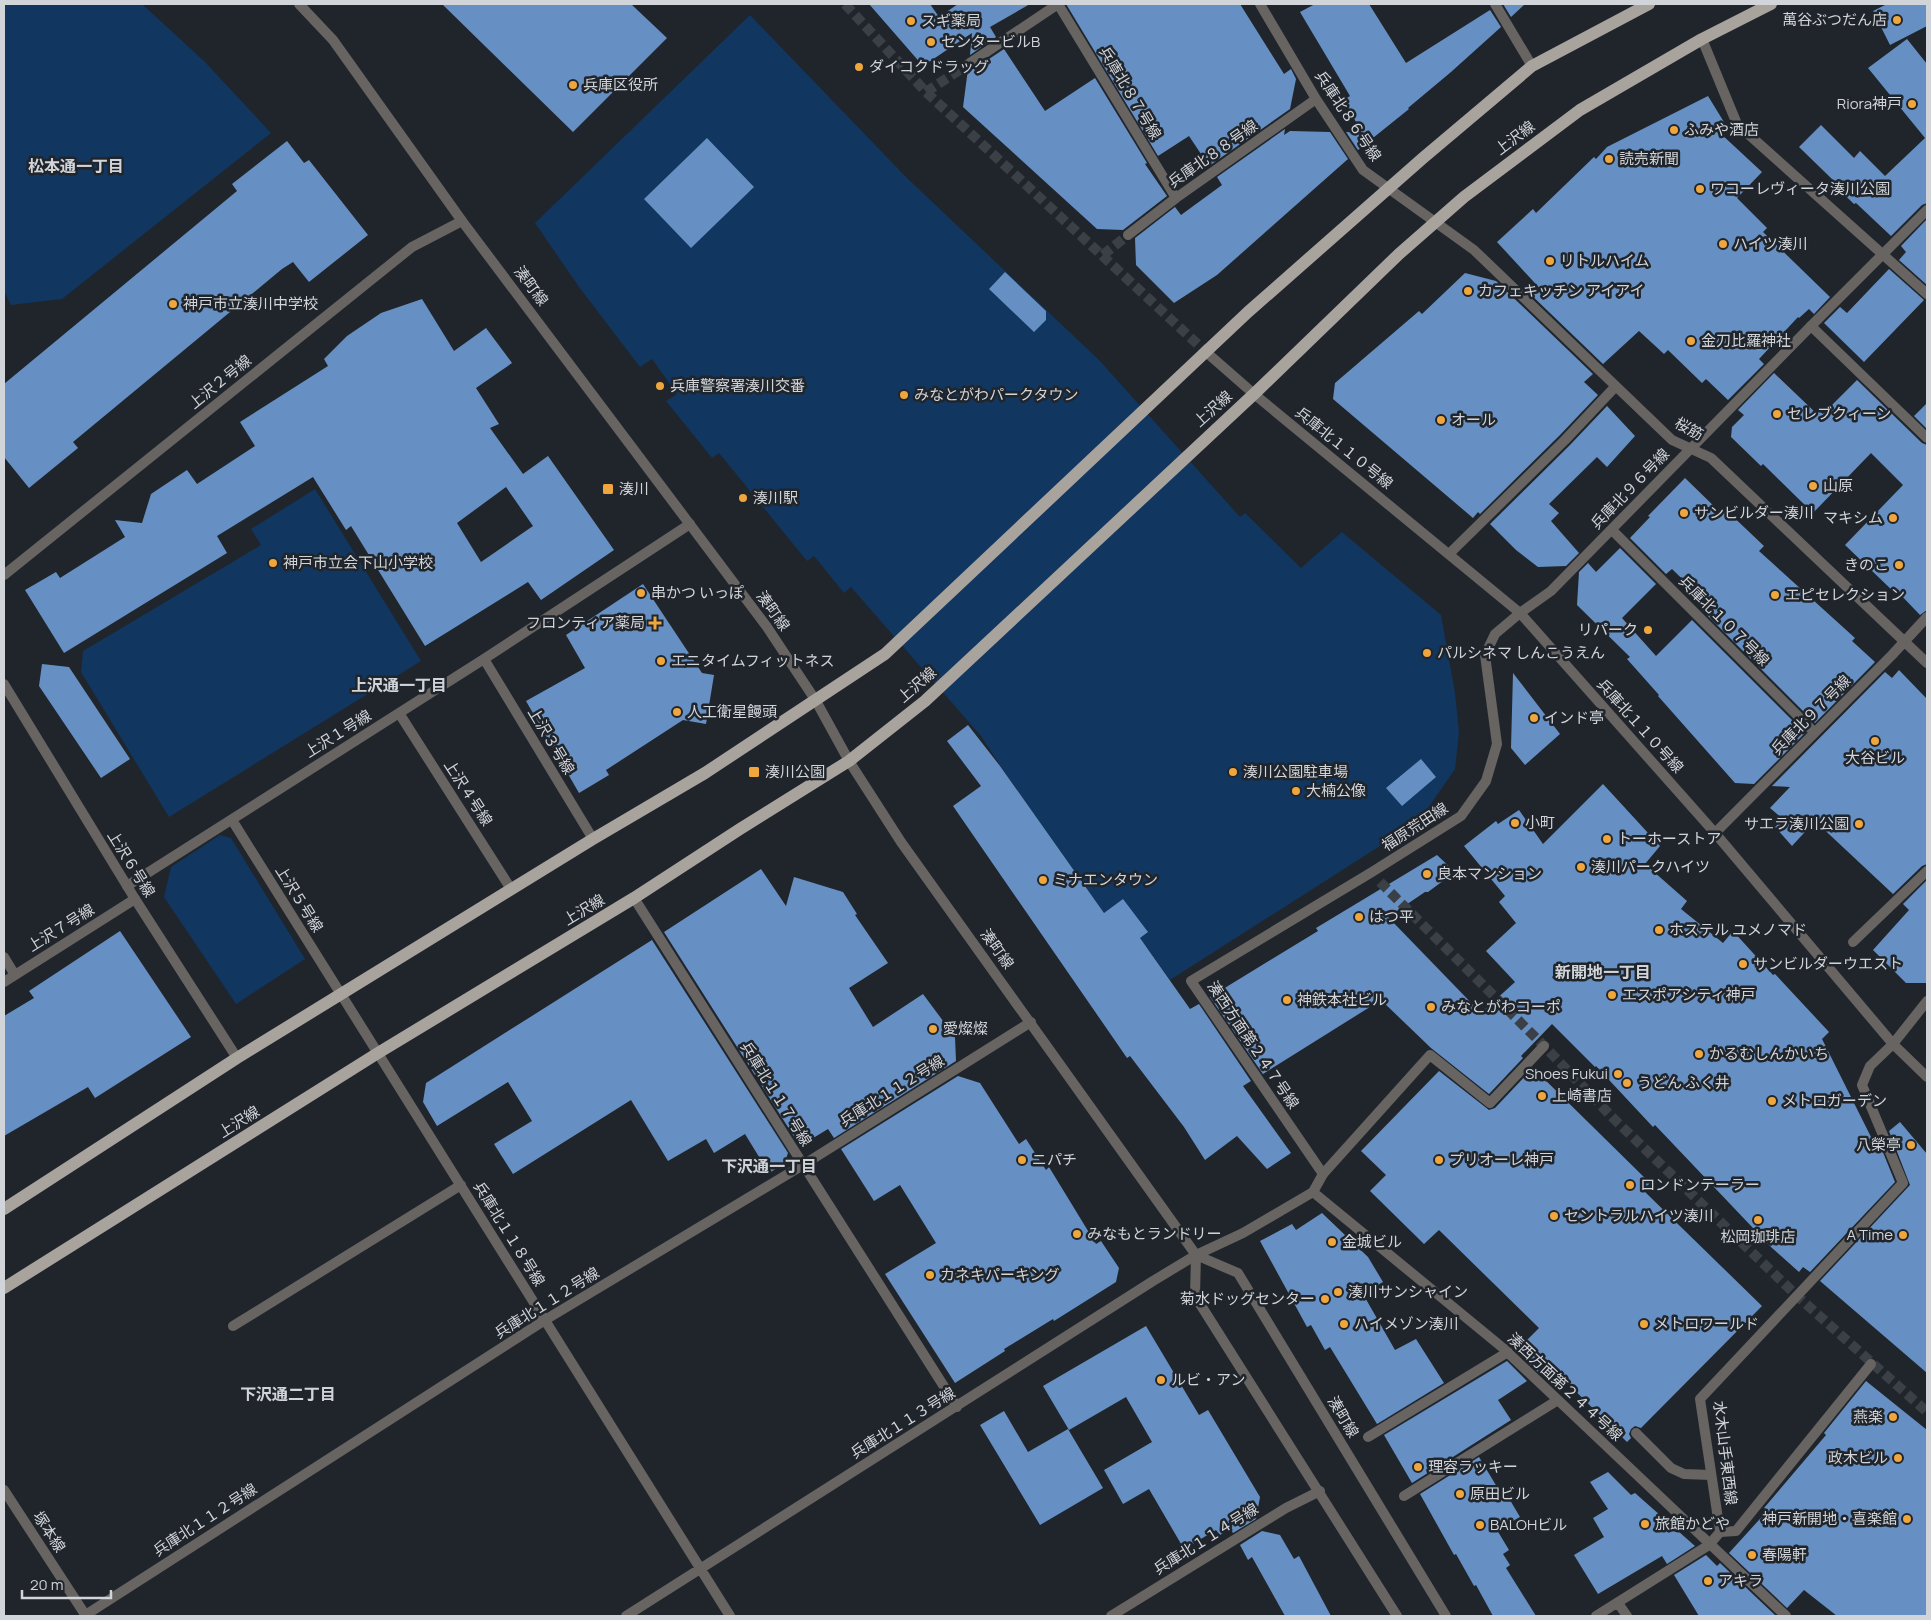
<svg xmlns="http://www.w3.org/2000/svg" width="1931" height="1620" viewBox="0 0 1931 1620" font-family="Manrope,'Noto Sans JP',sans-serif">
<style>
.green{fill:#11365f}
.building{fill:#6690c3;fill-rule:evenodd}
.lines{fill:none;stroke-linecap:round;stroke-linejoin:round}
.pedestrian-tunnel{stroke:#3b3f46;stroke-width:10;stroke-dasharray:10 5;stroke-linecap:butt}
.minor-tunnel{stroke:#3b3f46;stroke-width:10;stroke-dasharray:10 5;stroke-linecap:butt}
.service{stroke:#676461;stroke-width:10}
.minor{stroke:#676461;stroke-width:10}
.tertiary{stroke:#676461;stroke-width:10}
.primary{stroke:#a9a39d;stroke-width:12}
.poi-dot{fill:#efa73d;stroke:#20252c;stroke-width:2}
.labels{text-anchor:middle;stroke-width:5;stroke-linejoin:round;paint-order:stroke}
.poi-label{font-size:15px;fill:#d1d4d8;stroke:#20252c;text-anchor:start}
.street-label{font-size:15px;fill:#d1d4d8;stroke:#20252c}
.neighbourhood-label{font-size:16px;font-weight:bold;fill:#d1d4d8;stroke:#20252c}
</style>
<rect width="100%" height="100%" fill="#20252c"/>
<path class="green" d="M4 4H142L205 62 271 133 62 299 11 305 4 291Z
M750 15 906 177 1099 360 1240 517 1245 513 1301 568 1342 532 1441 615 1455 693 1459 732 1455 769 1419 821 1170 980 1146 946 1133 954 1003 770 981 736 851 587 844 593 814 556 807 561 719 453 712 458 666 401 677 394 652 359 640 367 579 287 535 223Z
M315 489 421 661 169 817 81 672 83 651 261 545 251 529Z
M220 835 231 838 305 959 236 1004 164 897 171 867Z"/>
<path class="building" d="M442 4H631L667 38 573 132Z
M869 4H930L939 17 958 4H1030L990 27 996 37 970 55 972 33 923 66Z
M1066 4H1240L1284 74 1291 69 1296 79 1290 109 1209 166 1189 136 1158 156Z
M1315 4H1369L1406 63 1490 10 1501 27 1451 72 1408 108 1409 109 1358 150 1346 132 1362 133 1344 100 1350 96 1300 12Z
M1503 4H1525L1511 17Z
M1887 4H1927V26L1890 45 1873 11Z
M1907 39 1927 64V203L1922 205 1891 236 1856 203 1854 204 1831 182 1833 180 1799 147 1821 125 1854 158 1860 151 1885 176 1925 138 1868 68Z
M1004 49 1045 111 1095 78 1147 163 1145 164 1167 196 1123 230 1097 229 963 107 968 69H974Z
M1708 96 1727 127 1720 133 1762 172 1737 198 1767 228 1763 232 1830 297 1814 314 1809 309 1799 318 1798 317 1759 359 1764 364 1728 400 1706 379 1702 383 1668 350 1664 354 1639 331 1603 364 1524 288 1544 293 1497 242 1533 209 1536 213 1594 157 1596 159 1607 147Z
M1285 129 1284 135 1290 131 1330 132 1348 159 1217 275 1174 303 1136 265 1135 238 1175 207 1181 215 1222 185 1217 177Z
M707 138 754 187 691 248 644 199Z
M287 141 304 163 309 160 368 235 309 282 293 262 282 269 73 442 78 448 29 488 4 457V384L237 191 232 184Z
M1927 219V285L1899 260 1906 252 1901 246Z
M1889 269 1924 300 1864 362 1824 323 1840 307 1847 313Z
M1005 272 1046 311V320L1034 332 989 289Z
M1465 273 1496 281 1593 374 1584 382 1598 395 1560 435 1480 514 1478 512 1473 518 1333 399 1335 383 1419 311 1422 314Z
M422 299 454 351 486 328 512 363 476 388 499 424 490 428 523 474 548 456 614 550 541 600 528 582 425 646 351 526 346 530 313 477 217 536 227 553 64 653 25 590 56 572 60 578 125 537 115 520 142 523 151 494 187 470 197 484 255 446 240 422 328 366 324 359 347 336 381 313ZM506 487 533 526 481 562 457 523Z
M1774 373 1817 414 1819 411 1823 414 1857 380 1922 443 1927 445V610L1920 615 1897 591 1895 593 1845 545 1903 485 1871 453 1813 513 1763 464 1761 466 1731 437 1732 427 1744 415 1738 410Z
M1927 403V429L1914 416Z
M1607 406 1635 436 1607 467 1597 457 1549 504 1559 513 1551 521 1579 553 1566 566 1538 567 1516 550 1490 524 1570 445Z
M1685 478 1721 513 1725 509 1764 546 1759 551 1855 638 1852 641 1875 662 1815 723 1702 610 1708 604 1672 569 1666 574 1630 538 1650 517 1648 516Z
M1620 548 1656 584 1622 618 1656 656 1692 620 1805 733 1754 784 1735 783 1658 696 1659 695 1627 659 1630 657 1577 605 1579 572 1588 563 1596 572Z
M643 584 702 673 714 675 706 724 683 720 606 770 609 775 579 793 526 701 585 668 566 635Z
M42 664 69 667 130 759 101 778 39 686Z
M1899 670 1927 699V864L1922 866 1893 894 1815 821 1792 846 1775 827 1783 819 1770 808 1790 787 1772 786 1885 672 1892 678Z
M1513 673 1560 734 1525 765 1511 748Z
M968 725 1000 766 1104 913 1123 899 1148 932 1140 938 1190 1009 1199 1004 1251 1081 1243 1086 1291 1153 1267 1169 1237 1136 1205 1160 1184 1127 1130 1056 1127 1058 953 806 981 786 947 741Z
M1421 759 1436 777 1402 806 1386 788Z
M1603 784 1660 846 1645 864 1687 901 1681 909 1723 943 1733 931 1773 975 1775 974 1829 1032 1822 1039 1874 1143 1878 1140 1895 1182 1810 1272 1803 1267 1799 1272 1772 1248 1655 1125 1653 1127 1596 1066 1595 1067 1552 1024 1521 1056 1523 1058 1489 1094 1431 1048 1381 1000 1263 1074 1210 997 1318 931 1316 928 1437 855 1455 872 1428 892H1425L1388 917 1481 1013 1515 982 1486 951 1516 923 1499 902 1505 896 1464 846 1496 821 1498 824 1519 810 1543 844Z
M761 869 786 906 794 877 843 892 857 914 855 915 888 963 849 988 873 1027 923 994 955 1037 956 1061 834 1138 828 1129 800 1146 664 932Z
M1927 880V983H1906L1873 950 1909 910 1903 904Z
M120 931 191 1037 95 1098 88 1087 4 1136V1016L34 998 29 991Z
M652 940 788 1153 784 1164 769 1173 745 1134 714 1153 706 1139 668 1161 631 1100 513 1174 494 1144 532 1121 508 1082 437 1126 423 1102 426 1083Z
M1533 1068 1650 1183 1643 1190 1762 1306 1641 1428 1635 1426 1631 1429 1629 1434 1631 1438 1627 1442 1550 1366 1539 1373 1516 1351 1539 1328 1439 1230 1424 1244 1370 1191 1386 1175 1361 1151 1439 1071 1489 1110 1495 1108Z
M958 1076 980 1083 1019 1144 1026 1139 1046 1170 1049 1167 1096 1244 1101 1241 1119 1268 1116 1282 1054 1321 1053 1319 1004 1349 1005 1351 955 1383 885 1274 936 1243 900 1185 874 1201 841 1149Z
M1900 1122 1927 1154V1373L1820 1281 1910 1185 1889 1131Z
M1322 1213 1368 1257 1383 1282 1363 1294 1395 1350 1416 1339 1444 1383 1377 1424 1330 1347 1325 1350 1311 1325 1307 1327 1260 1241 1292 1224 1296 1230Z
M1146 1326 1199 1415 1208 1410 1260 1497 1256 1519 1233 1533 1230 1528 1220 1535 1216 1530 1184 1549 1149 1489 1123 1504 1104 1470 1152 1442 1126 1397 1069 1430 1043 1386Z
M1507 1361 1527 1381 1498 1400 1511 1420 1412 1483 1384 1435Z
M1866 1381 1927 1430V1616H1837L1804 1590 1787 1608 1729 1553 1768 1510 1764 1508 1826 1435 1824 1433Z
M1004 1411 1028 1452 1068 1429 1103 1488 1040 1525 980 1425Z
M1479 1457 1503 1497 1507 1495 1520 1517 1497 1530 1509 1550 1503 1554 1510 1565 1506 1568 1536 1616H1493L1476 1585 1474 1586 1456 1554 1454 1555 1420 1494Z
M1608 1472 1631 1495 1635 1493 1695 1546 1667 1564 1662 1556 1598 1594 1574 1555 1604 1537 1593 1518 1608 1509 1590 1482Z
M1262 1531 1280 1535 1294 1559 1299 1556 1331 1616H1285L1252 1557 1248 1560 1240 1545Z
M1706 1555 1717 1566 1720 1563 1776 1616H1699L1674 1575Z"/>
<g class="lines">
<path class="pedestrian-tunnel" d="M845 4 926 92 1206 352
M926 92 970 63
M1380 882 1544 1046 1614 1119 1796 1295 1927 1412"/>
<path class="minor-tunnel" d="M1103 255 1128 235"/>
<path class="service" d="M1811 326 1927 438
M1449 554 1565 440 1615 387
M1853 942 1927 871
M1323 1174 1430 1055 1490 1103 1544 1046
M1313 1192 1503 1348 1786 1616
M1636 1433 1671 1468 1684 1474 1711 1475
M1368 1437 1508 1352
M1404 1496 1558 1400
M1720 1532 1736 1531 1871 1364"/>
<path class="minor" d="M1058 4 1176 198
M1260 4 1316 99 1363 170 1474 250 1672 440 1711 458 1927 663
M1495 4 1532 66
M1702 39 1737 124 1927 294
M970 63 1058 4
M1128 235 1176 198 1316 99
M1612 530 1814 732
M4 575 412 247 462 221
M1520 613 1715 833 1893 1044 1927 1077
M484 659 593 839
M399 713 511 889
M232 820 730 1616
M1715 833 1892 655 1927 617
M127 886 484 659 690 524
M634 898 957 1407
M4 957 15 975
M4 982 135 899
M233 1326 461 1185
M1618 1603 1627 1616
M84 1616 545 1320 803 1165 1031 1022
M626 1616 1153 1281 1196 1255 1243 1233 1313 1192 1323 1174 1191 981 1372 872 1461 816 1486 781 1497 744 1485 655 1495 634 1520 613 1551 591 1811 326 1927 210
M1111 1616 1286 1508 1320 1491
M1596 1616 1709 1545 1720 1532 1700 1399 1903 1183 1862 1085 1870 1066 1893 1044 1927 1001"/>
<path class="tertiary" d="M299 4 333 40 462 221 767 627 816 701 849 761 901 842 1196 1255 1238 1273 1446 1616
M1206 352 1254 394 1520 613
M4 684 135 899 237 1058
M1196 1255 1195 1296 1397 1616
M4 1490 86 1616"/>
<path class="primary" d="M4 1209 237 1058 593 839 705 773 885 654 1248 312 1423 158 1532 66 1649 4
M4 1288 378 1053 634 898 740 829 849 761 925 701 1254 394 1399 254 1464 197 1580 110 1702 39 1771 4"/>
</g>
<g class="poi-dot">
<circle cx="1897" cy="20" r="5"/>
<circle cx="911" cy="21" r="5"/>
<circle cx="931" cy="42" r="5"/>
<circle cx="859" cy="67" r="5"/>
<circle cx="573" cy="85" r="5"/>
<circle cx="1912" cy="104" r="5"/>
<circle cx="1674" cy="130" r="5"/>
<circle cx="1609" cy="159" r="5"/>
<circle cx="1700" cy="189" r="5"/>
<circle cx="1723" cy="244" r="5"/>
<circle cx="1550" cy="261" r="5"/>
<circle cx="1468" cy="291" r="5"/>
<circle cx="173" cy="304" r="5"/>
<circle cx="1691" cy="341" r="5"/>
<circle cx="660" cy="386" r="5"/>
<circle cx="904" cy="395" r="5"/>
<circle cx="1777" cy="414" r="5"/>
<circle cx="1441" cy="420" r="5"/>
<circle cx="1813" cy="486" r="5"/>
<rect x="602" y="483" width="12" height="12" rx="2.5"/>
<circle cx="743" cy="498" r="5"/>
<circle cx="1684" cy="513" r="5"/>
<circle cx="1893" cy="518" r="5"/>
<circle cx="273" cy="563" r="5"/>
<circle cx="1899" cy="565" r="5"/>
<circle cx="641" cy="593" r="5"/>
<circle cx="1775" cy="595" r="5"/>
<path d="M652.5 615.5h5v5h5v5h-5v5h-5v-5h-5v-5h5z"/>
<circle cx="1648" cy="630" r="5"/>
<circle cx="1427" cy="653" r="5"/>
<circle cx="661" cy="661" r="5"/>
<circle cx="677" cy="712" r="5"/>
<circle cx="1534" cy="718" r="5"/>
<circle cx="1875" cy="741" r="5"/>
<rect x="748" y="766" width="12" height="12" rx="2.5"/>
<circle cx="1233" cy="772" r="5"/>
<circle cx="1296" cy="791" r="5"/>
<circle cx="1515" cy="823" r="5"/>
<circle cx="1859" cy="824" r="5"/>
<circle cx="1607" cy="839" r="5"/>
<circle cx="1581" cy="867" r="5"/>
<circle cx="1427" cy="874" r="5"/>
<circle cx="1043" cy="880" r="5"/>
<circle cx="1359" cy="917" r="5"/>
<circle cx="1659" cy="930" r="5"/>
<circle cx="1743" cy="964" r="5"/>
<circle cx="1612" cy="995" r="5"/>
<circle cx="1287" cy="1000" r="5"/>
<circle cx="1431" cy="1007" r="5"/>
<circle cx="933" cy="1029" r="5"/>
<circle cx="1699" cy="1054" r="5"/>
<circle cx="1618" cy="1074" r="5"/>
<circle cx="1627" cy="1083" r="5"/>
<circle cx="1542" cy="1096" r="5"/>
<circle cx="1772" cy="1101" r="5"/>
<circle cx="1911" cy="1145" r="5"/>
<circle cx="1022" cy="1160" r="5"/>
<circle cx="1439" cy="1160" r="5"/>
<circle cx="1630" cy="1185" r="5"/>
<circle cx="1554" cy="1216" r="5"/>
<circle cx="1758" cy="1220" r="5"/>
<circle cx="1077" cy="1234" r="5"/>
<circle cx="1903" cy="1235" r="5"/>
<circle cx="1332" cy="1242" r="5"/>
<circle cx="930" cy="1275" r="5"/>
<circle cx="1338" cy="1292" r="5"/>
<circle cx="1325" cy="1299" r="5"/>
<circle cx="1344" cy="1324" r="5"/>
<circle cx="1644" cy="1324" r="5"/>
<circle cx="1161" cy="1380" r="5"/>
<circle cx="1893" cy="1417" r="5"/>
<circle cx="1898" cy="1458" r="5"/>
<circle cx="1418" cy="1467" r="5"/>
<circle cx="1460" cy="1494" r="5"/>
<circle cx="1907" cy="1519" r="5"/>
<circle cx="1645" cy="1524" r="5"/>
<circle cx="1480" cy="1525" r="5"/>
<circle cx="1752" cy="1555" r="5"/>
<circle cx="1708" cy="1581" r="5"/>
</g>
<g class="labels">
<g class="poi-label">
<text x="1887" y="25" text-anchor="end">萬谷ぶつだん店</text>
<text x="921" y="26">スギ薬局</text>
<text x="941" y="47">センタービルB</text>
<text x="869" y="72">ダイコクドラッグ</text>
<text x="583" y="90">兵庫区役所</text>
<text x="1902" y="109" text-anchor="end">Riora神戸</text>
<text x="1684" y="135">ふみや酒店</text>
<text x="1619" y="164">読売新聞</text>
<text x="1710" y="194">ワコーレヴィータ湊川公園</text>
<text x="1733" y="249">ハイツ湊川</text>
<text x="1560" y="266">リトルハイム</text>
<text x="1478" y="296">カフェキッチン アイアイ</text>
<text x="183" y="309">神戸市立湊川中学校</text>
<text x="1701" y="346">金刀比羅神社</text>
<text x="670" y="391">兵庫警察署湊川交番</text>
<text x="914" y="400">みなとがわパークタウン</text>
<text x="1787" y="419">セレブクィーン</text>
<text x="1451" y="425">オール</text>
<text x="1823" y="491">山原</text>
<text x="619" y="494">湊川</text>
<text x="753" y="503">湊川駅</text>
<text x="1694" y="518">サンビルダー湊川</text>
<text x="1883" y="523" text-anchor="end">マキシム</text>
<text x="283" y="568">神戸市立会下山小学校</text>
<text x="1889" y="570" text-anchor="end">きのこ</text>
<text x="651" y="598">串かつ いっぽ</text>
<text x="1785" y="600">エピセレクション</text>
<text x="645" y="628" text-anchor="end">フロンティア薬局</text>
<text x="1638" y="635" text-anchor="end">リパーク</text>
<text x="1437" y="658">パルシネマ しんこうえん</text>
<text x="671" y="666">エニタイムフィットネス</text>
<text x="687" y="717">人工衛星饅頭</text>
<text x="1544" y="723">インド亭</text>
<text x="1875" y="763" text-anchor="middle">大谷ビル</text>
<text x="765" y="777">湊川公園</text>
<text x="1243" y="777">湊川公園駐車場</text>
<text x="1306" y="796">大楠公像</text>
<text x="1525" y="828">小町</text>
<text x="1849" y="829" text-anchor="end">サエラ湊川公園</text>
<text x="1617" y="844">トーホーストア</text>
<text x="1591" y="872">湊川パークハイツ</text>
<text x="1437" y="879">良本マンション</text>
<text x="1053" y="885">ミナエンタウン</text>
<text x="1369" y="922">はつ平</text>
<text x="1669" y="935">ホステル ユメノマド</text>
<text x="1753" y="969">サンビルダーウエスト</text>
<text x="1622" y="1000">エスポアシティ神戸</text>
<text x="1297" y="1005">神鉄本社ビル</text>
<text x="1441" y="1012">みなとがわコーポ</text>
<text x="943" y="1034">愛燦燦</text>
<text x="1709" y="1059">かるむしんかいち</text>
<text x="1608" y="1079" text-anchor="end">Shoes Fukui</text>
<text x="1637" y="1088">うどん ふく井</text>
<text x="1552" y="1101">上崎書店</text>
<text x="1782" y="1106">メトロガーデン</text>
<text x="1901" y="1150" text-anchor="end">八榮亭</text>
<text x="1032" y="1165">ニパチ</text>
<text x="1449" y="1165">プリオーレ神戸</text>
<text x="1640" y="1190">ロンドンテーラー</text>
<text x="1564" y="1221">セントラルハイツ湊川</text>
<text x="1087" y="1239">みなもとランドリー</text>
<text x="1893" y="1240" text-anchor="end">A Time</text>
<text x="1758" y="1242" text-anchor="middle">松岡珈琲店</text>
<text x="1342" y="1247">金城ビル</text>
<text x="940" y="1280">カネキパーキング</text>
<text x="1348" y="1297">湊川サンシャイン</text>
<text x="1315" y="1304" text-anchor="end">菊水ドッグセンター</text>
<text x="1354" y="1329">ハイメゾン湊川</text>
<text x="1654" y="1329">メトロワールド</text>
<text x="1171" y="1385">ルビ・アン</text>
<text x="1883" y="1422" text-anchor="end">燕楽</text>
<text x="1888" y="1463" text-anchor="end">政木ビル</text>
<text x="1428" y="1472">理容ラッキー</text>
<text x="1470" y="1499">原田ビル</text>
<text x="1897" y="1524" text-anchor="end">神戸新開地・喜楽館</text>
<text x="1655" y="1529">旅館かどや</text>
<text x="1490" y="1530">BALOHビル</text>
<text x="1762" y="1560">春陽軒</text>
<text x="1718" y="1586">アキラ</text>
</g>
<g class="street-label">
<text transform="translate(1130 93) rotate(59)" y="5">兵庫北８７号線</text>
<text transform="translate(1348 116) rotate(56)" y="5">兵庫北８６号線</text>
<text transform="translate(1515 138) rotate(-37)" y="5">上沢線</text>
<text transform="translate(1213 154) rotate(-35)" y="5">兵庫北８８号線</text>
<text transform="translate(531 286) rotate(53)" y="5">湊町線</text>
<text transform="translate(220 382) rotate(-39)" y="5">上沢２号線</text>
<text transform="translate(1213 409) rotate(-42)" y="5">上沢線</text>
<text transform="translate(1689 429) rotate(29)" y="5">桜筋</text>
<text transform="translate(1344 448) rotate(39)" y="5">兵庫北１１０号線</text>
<text transform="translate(1630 489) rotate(-46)" y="5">兵庫北９６号線</text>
<text transform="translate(773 611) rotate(54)" y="5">湊町線</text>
<text transform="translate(1724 621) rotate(45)" y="5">兵庫北１０７号線</text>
<text transform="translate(917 685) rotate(-41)" y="5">上沢線</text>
<text transform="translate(1811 715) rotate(-45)" y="5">兵庫北９７号線</text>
<text transform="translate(1640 726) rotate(48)" y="5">兵庫北１１０号線</text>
<text transform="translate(338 734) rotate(-32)" y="5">上沢１号線</text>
<text transform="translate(551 741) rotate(59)" y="5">上沢３号線</text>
<text transform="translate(468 793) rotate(57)" y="5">上沢４号線</text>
<text transform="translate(1415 827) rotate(-33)" y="5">福原荒田線</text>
<text transform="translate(131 864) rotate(58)" y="5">上沢６号線</text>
<text transform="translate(299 899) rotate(58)" y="5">上沢５号線</text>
<text transform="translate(584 910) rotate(-31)" y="5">上沢線</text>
<text transform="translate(61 928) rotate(-32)" y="5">上沢７号線</text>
<text transform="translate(997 949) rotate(54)" y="5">湊町線</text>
<text transform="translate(1253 1045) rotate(56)" y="5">湊西方面第２４７号線</text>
<text transform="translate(892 1091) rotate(-32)" y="5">兵庫北１１２号線</text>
<text transform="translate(776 1094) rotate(58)" y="5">兵庫北１１７号線</text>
<text transform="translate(239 1122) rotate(-32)" y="5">上沢線</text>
<text transform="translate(509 1234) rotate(58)" y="5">兵庫北１１８号線</text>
<text transform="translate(547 1303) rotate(-32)" y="5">兵庫北１１２号線</text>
<text transform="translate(1565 1387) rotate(43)" y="5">湊西方面第２４４号線</text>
<text transform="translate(1343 1417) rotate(59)" y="5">湊町線</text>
<text transform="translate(903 1423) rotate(-32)" y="5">兵庫北１１３号線</text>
<text transform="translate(1725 1453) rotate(83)" y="5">水木山手東西線</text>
<text transform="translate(205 1520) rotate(-33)" y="5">兵庫北１１２号線</text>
<text transform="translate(49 1532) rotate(57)" y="5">塚本線</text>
<text transform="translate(1206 1539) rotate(-32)" y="5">兵庫北１１４号線</text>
</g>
<g class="neighbourhood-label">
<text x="76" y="172">松本通一丁目</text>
<text x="399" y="691">上沢通一丁目</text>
<text x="1603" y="978">新開地一丁目</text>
<text x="769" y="1172">下沢通一丁目</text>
<text x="288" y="1400">下沢通二丁目</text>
</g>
</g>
<rect width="1931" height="1620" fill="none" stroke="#d1d4d8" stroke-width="10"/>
<path d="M22 1590v8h89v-8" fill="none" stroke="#d1d4d8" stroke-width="2.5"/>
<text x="30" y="1590" font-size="15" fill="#d1d4d8" stroke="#20252c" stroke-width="4" paint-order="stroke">20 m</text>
</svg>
